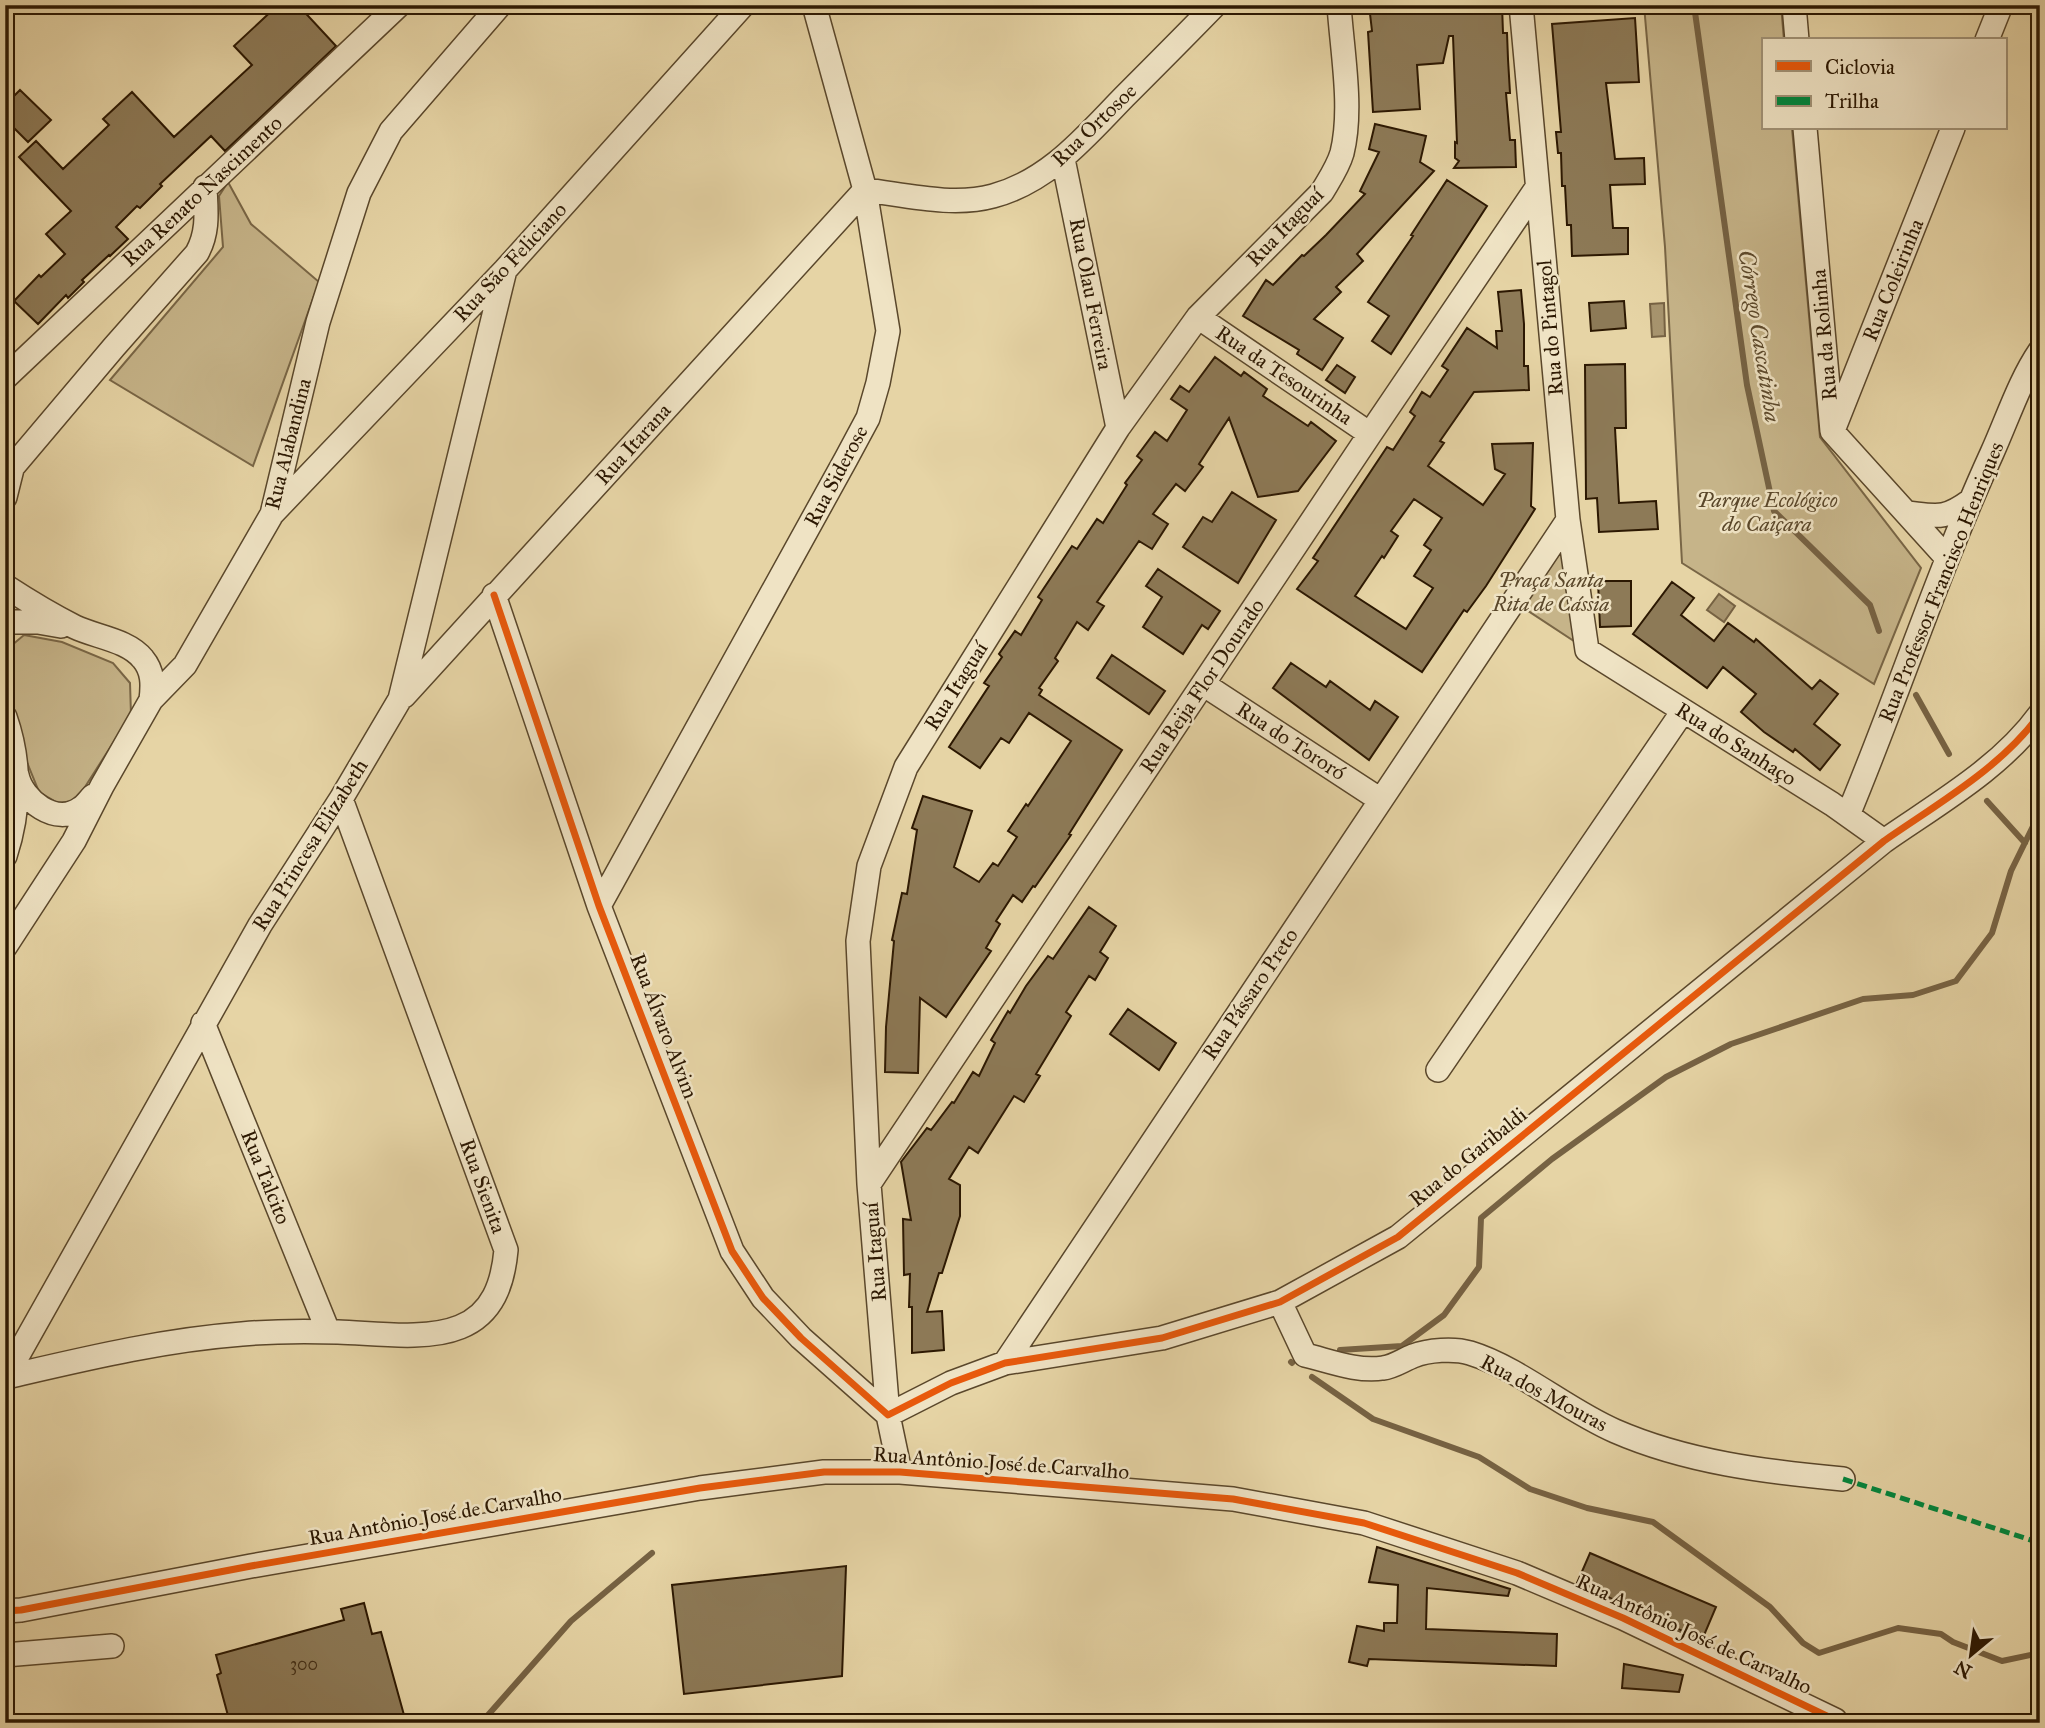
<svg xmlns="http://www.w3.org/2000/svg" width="2045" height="1728" viewBox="0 0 2045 1728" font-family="'IM FELL Great Primer',serif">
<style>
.green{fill:#c6b489;stroke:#796646;stroke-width:2}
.water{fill:#a7946e;stroke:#766243;stroke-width:2}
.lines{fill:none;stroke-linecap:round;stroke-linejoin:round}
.stream{stroke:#766243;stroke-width:6}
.building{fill:#8d7a57;stroke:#2c1802;stroke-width:2;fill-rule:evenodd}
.minor-casing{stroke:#5a472b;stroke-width:26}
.minor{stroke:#efe3c4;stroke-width:23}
.quiet{stroke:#00873e;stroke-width:5;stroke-dasharray:10 5;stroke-linecap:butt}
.cycleway-casing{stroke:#efe3c4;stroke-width:11}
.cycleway{stroke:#e8590c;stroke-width:7}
.labels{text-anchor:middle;stroke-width:5;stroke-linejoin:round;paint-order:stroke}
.number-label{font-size:18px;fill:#443017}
.street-label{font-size:21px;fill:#2c1802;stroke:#efe3c4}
.park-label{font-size:21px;font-style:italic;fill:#5a472a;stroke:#efe3c4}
.water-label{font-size:23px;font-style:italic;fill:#5d4a2d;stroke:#efe3c4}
</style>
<rect width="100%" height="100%" fill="#e6d4a5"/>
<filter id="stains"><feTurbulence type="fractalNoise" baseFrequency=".00286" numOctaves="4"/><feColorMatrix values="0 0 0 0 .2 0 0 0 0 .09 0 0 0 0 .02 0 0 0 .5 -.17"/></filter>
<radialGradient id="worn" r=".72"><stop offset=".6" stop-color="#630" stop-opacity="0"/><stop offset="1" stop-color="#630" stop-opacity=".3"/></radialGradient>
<path class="green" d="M1644 5H1781L1784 40H1763V128H1792L1820 437 1921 568 1874 684 1682 563 1665 247Z
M228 182 251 224 319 282 253 466 110 380 223 247 219 196Z
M1568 523 1586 649 1513 601Z
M24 635 62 642 113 663 130 683 131 715 76 801 58 803 39 792 5 708V651Z"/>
<path class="water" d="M1664 303 1665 336 1652 337 1650 304Z
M1719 594 1735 606 1724 622 1707 610Z"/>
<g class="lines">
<path class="stream" d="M1694 5 1747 385 1774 511 1870 605 1879 631
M1916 695 1949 754
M1987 801 2025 843
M1340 1350 1402 1346 1444 1315 1479 1267 1481 1218 1552 1159 1666 1077 1731 1044 1863 999 1913 995 1956 981 1992 933 2011 871 2040 812
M1291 1362 1292 1363
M1312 1377 1373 1419 1479 1457 1530 1489 1587 1508 1653 1522 1770 1607 1803 1643 1819 1653 1898 1628 1941 1634 1953 1642 2002 1661 2040 1653
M481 1723 571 1621 652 1553"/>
</g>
<path class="building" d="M278 5H298L336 46 225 151 211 136 160 184 162 186 140 208 137 206 116 227 128 239 110 256 109 255 82 280 84 282 68 298 66 295 38 324 14 301 39 275 41 277 65 254 46 234 71 211 19 157 36 141 63 169 109 125 103 119 132 92 174 137 252 65 234 46Z
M1369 5H1502L1503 33H1507L1508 59 1510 93H1506L1510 140H1515L1516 167 1454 168 1459 161 1455 158V142L1457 143 1453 36H1449L1443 63 1417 65 1420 109 1373 112 1368 32 1372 31Z
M1635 18 1639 82 1606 83 1615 159 1644 158 1645 184 1610 185 1613 228H1628V254L1572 256 1571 225H1567L1565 186H1562L1561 153H1558L1556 132H1561L1552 24Z
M20 90 51 120 28 142 5 119V105Z
M1375 124 1426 136 1420 162 1434 171 1357 254 1363 261 1336 287 1341 292 1314 319 1343 338 1322 370 1297 354 1299 350 1243 316 1266 280 1273 285 1302 255 1304 256 1326 235 1365 194 1360 191 1379 152 1369 149Z
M1447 180 1487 206 1391 354 1372 341 1389 316 1368 302 1413 236 1411 235Z
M1521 290 1524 324V366H1528L1529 390 1474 392 1440 441 1444 443 1428 466 1483 505 1505 474 1495 469 1492 444 1533 443 1531 506 1535 509 1486 586 1467 612 1464 610 1422 672 1297 589 1318 561 1313 558 1387 447 1393 450 1415 416 1410 412 1422 392 1430 397 1448 370 1442 366 1467 328 1497 348 1496 331H1502L1498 292ZM1414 499 1442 518 1424 545 1431 550 1414 576 1433 588 1406 629 1355 596 1382 556 1384 558 1398 536 1391 531Z
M1624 301 1626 328 1591 331 1589 303Z
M1215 357 1241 376 1244 372 1267 389 1263 396 1308 426 1311 422 1336 441 1298 491 1258 497 1229 418 1199 464 1203 467 1185 491 1176 484 1153 514 1168 524 1152 549 1139 541 1097 602 1104 606 1088 630 1077 622 1055 658 1058 661 1039 688 1042 690 1039 695 1122 750 1069 834 1071 835 1035 887 1033 886 1022 902 1013 895 996 921 1000 924 986 948 991 951 946 1017 920 998 918 1073 885 1072 886 1027 894 941 892 940 902 893 907 894 917 830 912 828 923 796 972 811 954 867 979 882 993 863 998 866 1017 837 1008 831 1026 804 1028 806 1071 741 1029 713 1009 743 1001 738 980 768 949 747 989 686 984 683 1002 657 999 654 1015 631 1021 635 1042 600 1038 597 1072 546 1077 549 1097 519 1103 523 1127 485 1125 483 1142 460 1137 456 1155 432 1167 441 1187 410 1171 399 1180 386 1189 392Z
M1625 364 1626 428H1615L1619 503 1656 501 1658 529 1599 532 1597 498 1586 499 1585 365Z
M1337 365 1355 377 1345 393 1326 380Z
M1232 492 1276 520 1238 583 1183 547 1203 517 1212 522Z
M1158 569 1220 611 1208 629 1202 625 1183 654 1143 627 1162 597 1146 586Z
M1598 581H1631V626L1600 627Z
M1672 582 1694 598 1681 615 1714 641 1728 623 1754 642 1756 639 1812 689 1820 680 1838 694 1814 724 1840 745 1820 770 1795 749 1793 752 1764 732 1741 712 1756 694 1723 667 1707 688 1633 634Z
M1112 655 1165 691 1149 714 1097 678Z
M1291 663 1326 687 1330 681 1370 710 1375 701 1398 717 1369 760 1273 688Z
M1089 907 1116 926 1100 952 1108 958 1095 980 1089 976 1066 1012 1071 1016 1036 1074 1040 1076 1024 1102 1014 1096 978 1153 969 1147 949 1179 960 1185V1216L942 1273H939L927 1312 942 1311 944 1350 912 1353V1307H909L910 1274 904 1275 903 1219 911 1220 901 1162 927 1128 931 1130 952 1102 954 1103 973 1072 979 1076 995 1043 991 1040 1008 1011 1010 1013 1026 986 1048 956 1053 959Z
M1128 1009 1176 1043 1159 1070 1110 1034Z
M1377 1547 1510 1589 1508 1596 1427 1588 1426 1629 1557 1634 1556 1666 1369 1659 1367 1666 1349 1662 1357 1626 1384 1631V1623H1397L1398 1585 1369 1582Z
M1590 1553 1716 1607 1702 1640 1577 1583Z
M846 1566 842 1676 684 1694 672 1585Z
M364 1603 372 1634 381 1632 404 1715 374 1723H230L217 1675 221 1673 216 1655 344 1620 341 1609Z
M1624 1664 1683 1675 1679 1692 1622 1688Z"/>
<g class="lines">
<g class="minor-casing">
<path id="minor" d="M1521 5 1568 520 1587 650 1832 804 1884 841
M1794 5 1797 40
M1987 40 2001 5
M1805 128 1832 431 1947 558
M1063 159 1118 428
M1198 317 1370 434
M5 378 399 5
M1834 428 1953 128
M5 476 114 347 197 253C209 231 206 211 205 187
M5 497 12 469
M1907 513C1937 516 1944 520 1970 501
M272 514 505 270 743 5
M5 586C28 601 51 615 75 627 96 637 128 640 143 659 153 671 153 684 151 700
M494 595 599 906 732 1251 763 1298 801 1338 888 1415 951 1383 1005 1363 1162 1338 1280 1302 1398 1237 1884 841C1937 804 2001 768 2040 714
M5 622H38L61 626
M1203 684 1379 799
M404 696 865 190C906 195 953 207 993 196 1049 181 1085 137 1124 97 1155 66 1185 36 1215 5
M5 717C21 762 20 811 5 856
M17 775C22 800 56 827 81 808 86 805 89 800 93 796
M1848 815C1898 695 1938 571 1992 453 2007 420 2020 380 2040 351
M599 906 846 459 868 418 878 383 888 331 865 190 814 5
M5 947 74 841 102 786 151 700 185 665 272 514 318 322 359 193 391 131 500 5
M203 1023 328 1331
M1438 1070 1683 711
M869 1184 1370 434 1536 189
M1280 1302 1305 1355C1330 1361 1357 1372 1383 1368 1393 1367 1403 1360 1413 1356 1428 1350 1454 1348 1470 1353 1519 1368 1568 1411 1615 1431 1686 1462 1766 1472 1843 1479
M1005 1363 1568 520
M6 1377C84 1359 162 1340 242 1334 274 1331 307 1331 338 1332 374 1333 426 1341 460 1327 493 1314 503 1283 506 1250L341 799
M5 1378 260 925 341 799 400 699 505 270
M900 1472 888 1415 869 1184 858 941 869 866 906 767 1118 428 1198 317 1322 192C1329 180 1338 167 1342 153 1353 109 1342 51 1339 5
M5 1611 21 1610 251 1566 700 1488 824 1472H900L1233 1499 1364 1523 1517 1573 1623 1618 1835 1720 1836 1723
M5 1655 112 1646"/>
</g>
<use href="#minor" class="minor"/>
<path class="quiet" d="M1843 1479 2040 1543"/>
<g class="cycleway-casing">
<path id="cycleway" d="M494 595 599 906 732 1251 763 1298 801 1338 888 1415 951 1383 1005 1363 1162 1338 1280 1302 1398 1237 1884 841C1937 804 2001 768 2040 714
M5 1611 21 1610 251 1566 700 1488 824 1472H900L1233 1499 1364 1523 1517 1573 1623 1618 1835 1720 1836 1723"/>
</g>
<use href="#cycleway" class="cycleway"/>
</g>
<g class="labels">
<g class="number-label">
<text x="304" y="1670">300</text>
</g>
<g class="street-label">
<text transform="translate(1094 125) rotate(-44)" y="7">Rua Ortosoe</text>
<text transform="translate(202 191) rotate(-43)" y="7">Rua Renato Nascimento</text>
<text transform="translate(1285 227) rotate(-46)" y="7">Rua Itaguaí</text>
<text transform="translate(510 262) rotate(-47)" y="7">Rua São Feliciano</text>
<text transform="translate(1893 280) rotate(-68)" y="7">Rua Coleirinha</text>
<text transform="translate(1091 294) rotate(79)" y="7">Rua Olau Ferreira</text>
<text transform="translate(1550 328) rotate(-95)" y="7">Rua do Pintagol</text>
<text transform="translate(1824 335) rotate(-95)" y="7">Rua da Rolinha</text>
<text transform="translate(1284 375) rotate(34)" y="7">Rua da Tesourinha</text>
<text transform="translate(288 444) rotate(-76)" y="7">Rua Alabandina</text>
<text transform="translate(633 444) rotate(-48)" y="7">Rua Itarana</text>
<text transform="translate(836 476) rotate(-62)" y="7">Rua Siderose</text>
<text transform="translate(1941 582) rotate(-68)" y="7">Rua Professor Francisco Henriques</text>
<text transform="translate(956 686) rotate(-58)" y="7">Rua Itaguaí</text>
<text transform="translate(1202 686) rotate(-56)" y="7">Rua Beija Flor Dourado</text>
<text transform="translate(1291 741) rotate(33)" y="7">Rua do Tororó</text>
<text transform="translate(1736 744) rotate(32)" y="7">Rua do Sanhaço</text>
<text transform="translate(310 845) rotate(-58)" y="7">Rua Princesa Elizabeth</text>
<text transform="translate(1250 994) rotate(-56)" y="7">Rua Pássaro Preto</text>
<text transform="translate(664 1026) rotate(69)" y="7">Rua Álvaro Alvim</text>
<text transform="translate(1468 1157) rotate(-39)" y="7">Rua do Garibaldi</text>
<text transform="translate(266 1177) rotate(68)" y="7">Rua Talcito</text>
<text transform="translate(483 1186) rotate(70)" y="7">Rua Sienita</text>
<text transform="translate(875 1252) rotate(-95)" y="7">Rua Itaguaí</text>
<text transform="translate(1544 1393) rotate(28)" y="7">Rua dos Mouras</text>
<text transform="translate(1001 1463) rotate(4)" y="7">Rua Antônio José de Carvalho</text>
<text transform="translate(435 1516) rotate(-10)" y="7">Rua Antônio José de Carvalho</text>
<text transform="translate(1694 1634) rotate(25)" y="7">Rua Antônio José de Carvalho</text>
</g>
<g class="park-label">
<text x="1767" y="507">Parque Ecológico<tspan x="1767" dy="24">do Caiçara</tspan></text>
<text x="1551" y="587">Praça Santa<tspan x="1551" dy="24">Rita de Cássia</tspan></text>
</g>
<g class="water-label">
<text transform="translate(1760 336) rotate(81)" y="8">Córrego Cascatinha</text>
</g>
</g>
<rect width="2045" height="1728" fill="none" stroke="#e6d4a5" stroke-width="28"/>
<rect x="7" y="7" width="2031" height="1714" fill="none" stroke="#2c1802" stroke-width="3.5"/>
<rect x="14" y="14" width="2017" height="1700" fill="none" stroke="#2c1802" stroke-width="2"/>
<rect x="1762" y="38" width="245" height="91" fill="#efe3c4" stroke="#a19276" stroke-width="2"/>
<rect x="1776" y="61" width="35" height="10" fill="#e8590c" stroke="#a19276" stroke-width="2"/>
<text x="1825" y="74" font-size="21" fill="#2c1802">Ciclovia</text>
<rect x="1776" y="96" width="35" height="10" fill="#00873e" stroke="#a19276" stroke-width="2"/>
<text x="1825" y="108" font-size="21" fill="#2c1802">Trilha</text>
<g transform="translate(1971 1655) rotate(209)" stroke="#efe3c4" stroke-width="5" paint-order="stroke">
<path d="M0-5L12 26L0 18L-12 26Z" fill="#2c1802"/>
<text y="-10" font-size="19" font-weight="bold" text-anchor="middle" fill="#2c1802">N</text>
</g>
<rect width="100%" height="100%" filter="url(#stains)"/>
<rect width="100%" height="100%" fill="url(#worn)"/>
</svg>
